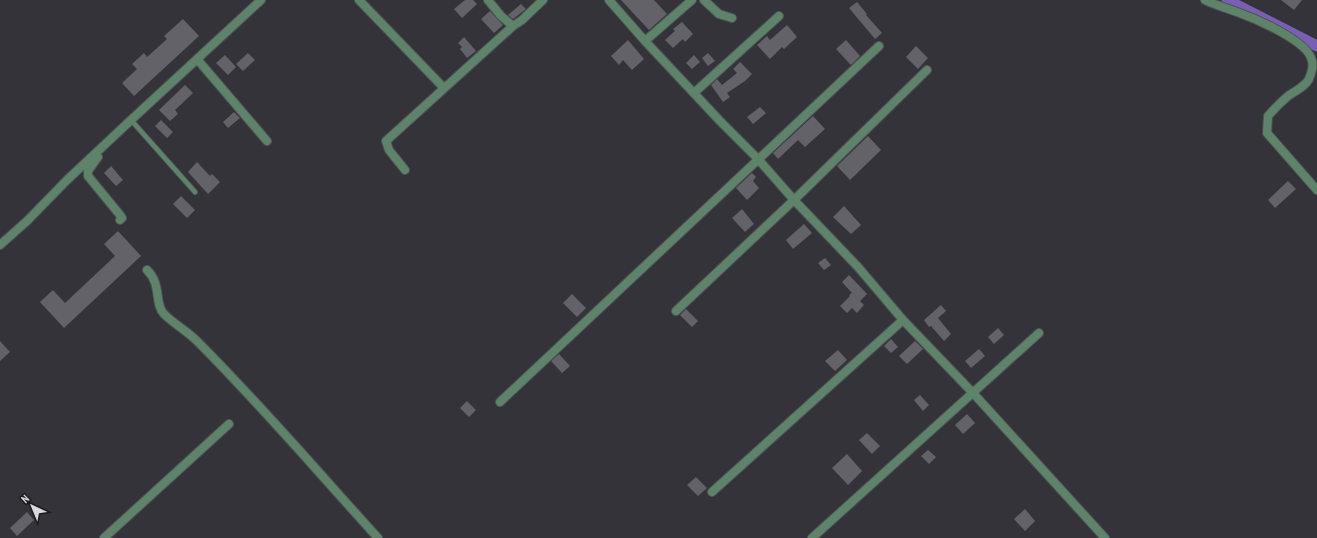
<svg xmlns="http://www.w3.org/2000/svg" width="1317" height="538" viewBox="0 0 1317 538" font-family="'PT Sans Narrow',sans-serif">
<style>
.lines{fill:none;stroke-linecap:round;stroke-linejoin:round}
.canal{stroke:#795fb4;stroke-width:11}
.building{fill:#646269}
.service-casing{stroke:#525157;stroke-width:6}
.minor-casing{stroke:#525157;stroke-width:10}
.service{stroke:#5d8369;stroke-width:4.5}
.minor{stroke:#5d8369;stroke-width:8}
</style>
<rect width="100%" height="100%" fill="#343339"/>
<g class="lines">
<path class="canal" d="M1227 0 1317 46"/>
</g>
<path class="building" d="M465 0H473L477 4 462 18 454 9Z
M621 0H654L667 14 649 30Z
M1281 0H1302L1294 10Z
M857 2 867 14 866 15 882 33 875 39 849 8Z
M521 4 526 9 513 19 508 15Z
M490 11 503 25 494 33 481 19Z
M183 19 199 36 134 96 122 83 137 69 132 64 144 53 147 57 167 39 164 36Z
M682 22 693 34 685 42 683 39 673 48 665 40 675 31 673 29Z
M787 25 797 37 784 49 782 47 770 59 757 45 767 36 770 40Z
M464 37 476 51 467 58 460 49 462 47 458 43Z
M628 40 644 59 632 70 623 60 619 65 611 56Z
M846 40 860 56 851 65 836 49Z
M916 46 928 58 918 69 906 57Z
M248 53 255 60 243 71 236 64Z
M708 53 715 61 708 66 702 58Z
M225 55 236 67 228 75 216 63Z
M694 55 700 62 692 69 686 63Z
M740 62 752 74 745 81 727 93 730 97 723 102 711 85 717 79 722 85 737 73 733 69Z
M185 85 193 93 175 110 178 114 170 121 159 110Z
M760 107 766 113 753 124 747 117Z
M234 112 240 118 228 128 223 122Z
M813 116 825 129 805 147 798 140 778 159 773 153Z
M161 120 173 132 167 138 155 126Z
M868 136 881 150 850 180 837 166Z
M197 162 210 176 212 174 220 182 208 194 188 172Z
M111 166 123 180 116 186 104 173Z
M752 173 756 177 753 181 759 188 747 200 736 188Z
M1288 181 1296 189 1275 208 1268 200Z
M181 196 195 210 187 218 173 204Z
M844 206 861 225 851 234 833 217Z
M742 209 754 224 745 232 732 218Z
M804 224 812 233 793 249 786 240Z
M118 231 141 256 64 328 40 302 53 290 65 303 115 256 104 244Z
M825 258 831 265 824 270 818 263Z
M849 275 867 294 860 301 864 305 857 313 852 308 847 313 840 306 850 296 849 295 852 293 842 282Z
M572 294 586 308 577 317 563 303Z
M941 305 946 311 938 318 951 334 944 341 931 326 929 327 924 320Z
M686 309 698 321 692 327 680 315Z
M998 328 1004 335 994 344 988 337Z
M891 339 898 347 891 353 884 346Z
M0 341 10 352 0 361Z
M915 341 923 349 907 364 899 356Z
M979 349 985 356 971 368 965 361Z
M838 350 847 360 835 371 825 361Z
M559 354 570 366 562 373 551 361Z
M920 395 929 405 923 411 914 400Z
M467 401 476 410 469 417 460 408Z
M967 414 975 423 963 434 955 425Z
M867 433 880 446 872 454 859 440Z
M928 450 936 457 929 464 921 456Z
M847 454 862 471 848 485 832 468Z
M696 477 707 488 698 496 687 485Z
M1025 509 1035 521 1025 531 1014 519Z
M27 512 34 520 17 536 10 528Z"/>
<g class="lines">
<g class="service-casing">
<path id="service" d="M131 120 195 192"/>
</g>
<g class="minor-casing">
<path id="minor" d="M359 0 444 88
M488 0 501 16 513 26 522 20 543 0
M609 0 645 41 720 121 758 159 794 200 858 267 903 320 973 393 1105 538
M704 0 719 14 732 18
M1205 0C1215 5 1226 8 1237 12 1254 18 1309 41 1312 61 1314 67 1311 74 1309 79 1304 88 1296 90 1288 96 1281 102 1274 109 1268 116L1267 133 1317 190
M645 41 692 0
M197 59 267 141
M695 92 779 16
M98 157 88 171V176L120 215 122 218 120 220
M405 170 389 150 386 141 513 26
M0 245 27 221 67 180 131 120 261 0
M147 270C162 284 154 304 164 314 174 324 187 331 197 341 260 404 318 472 378 538
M676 311 794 200 927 70
M500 402 879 46
M712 492 903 320
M104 538 229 424
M812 538 1039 333"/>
</g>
<use href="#service" class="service"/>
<use href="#minor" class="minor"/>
</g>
<g transform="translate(32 506) rotate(316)" stroke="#1c1b1e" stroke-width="3" paint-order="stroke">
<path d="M0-3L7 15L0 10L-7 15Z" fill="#dad9dd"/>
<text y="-6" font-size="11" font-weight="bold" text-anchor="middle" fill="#dad9dd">N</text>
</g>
</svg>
